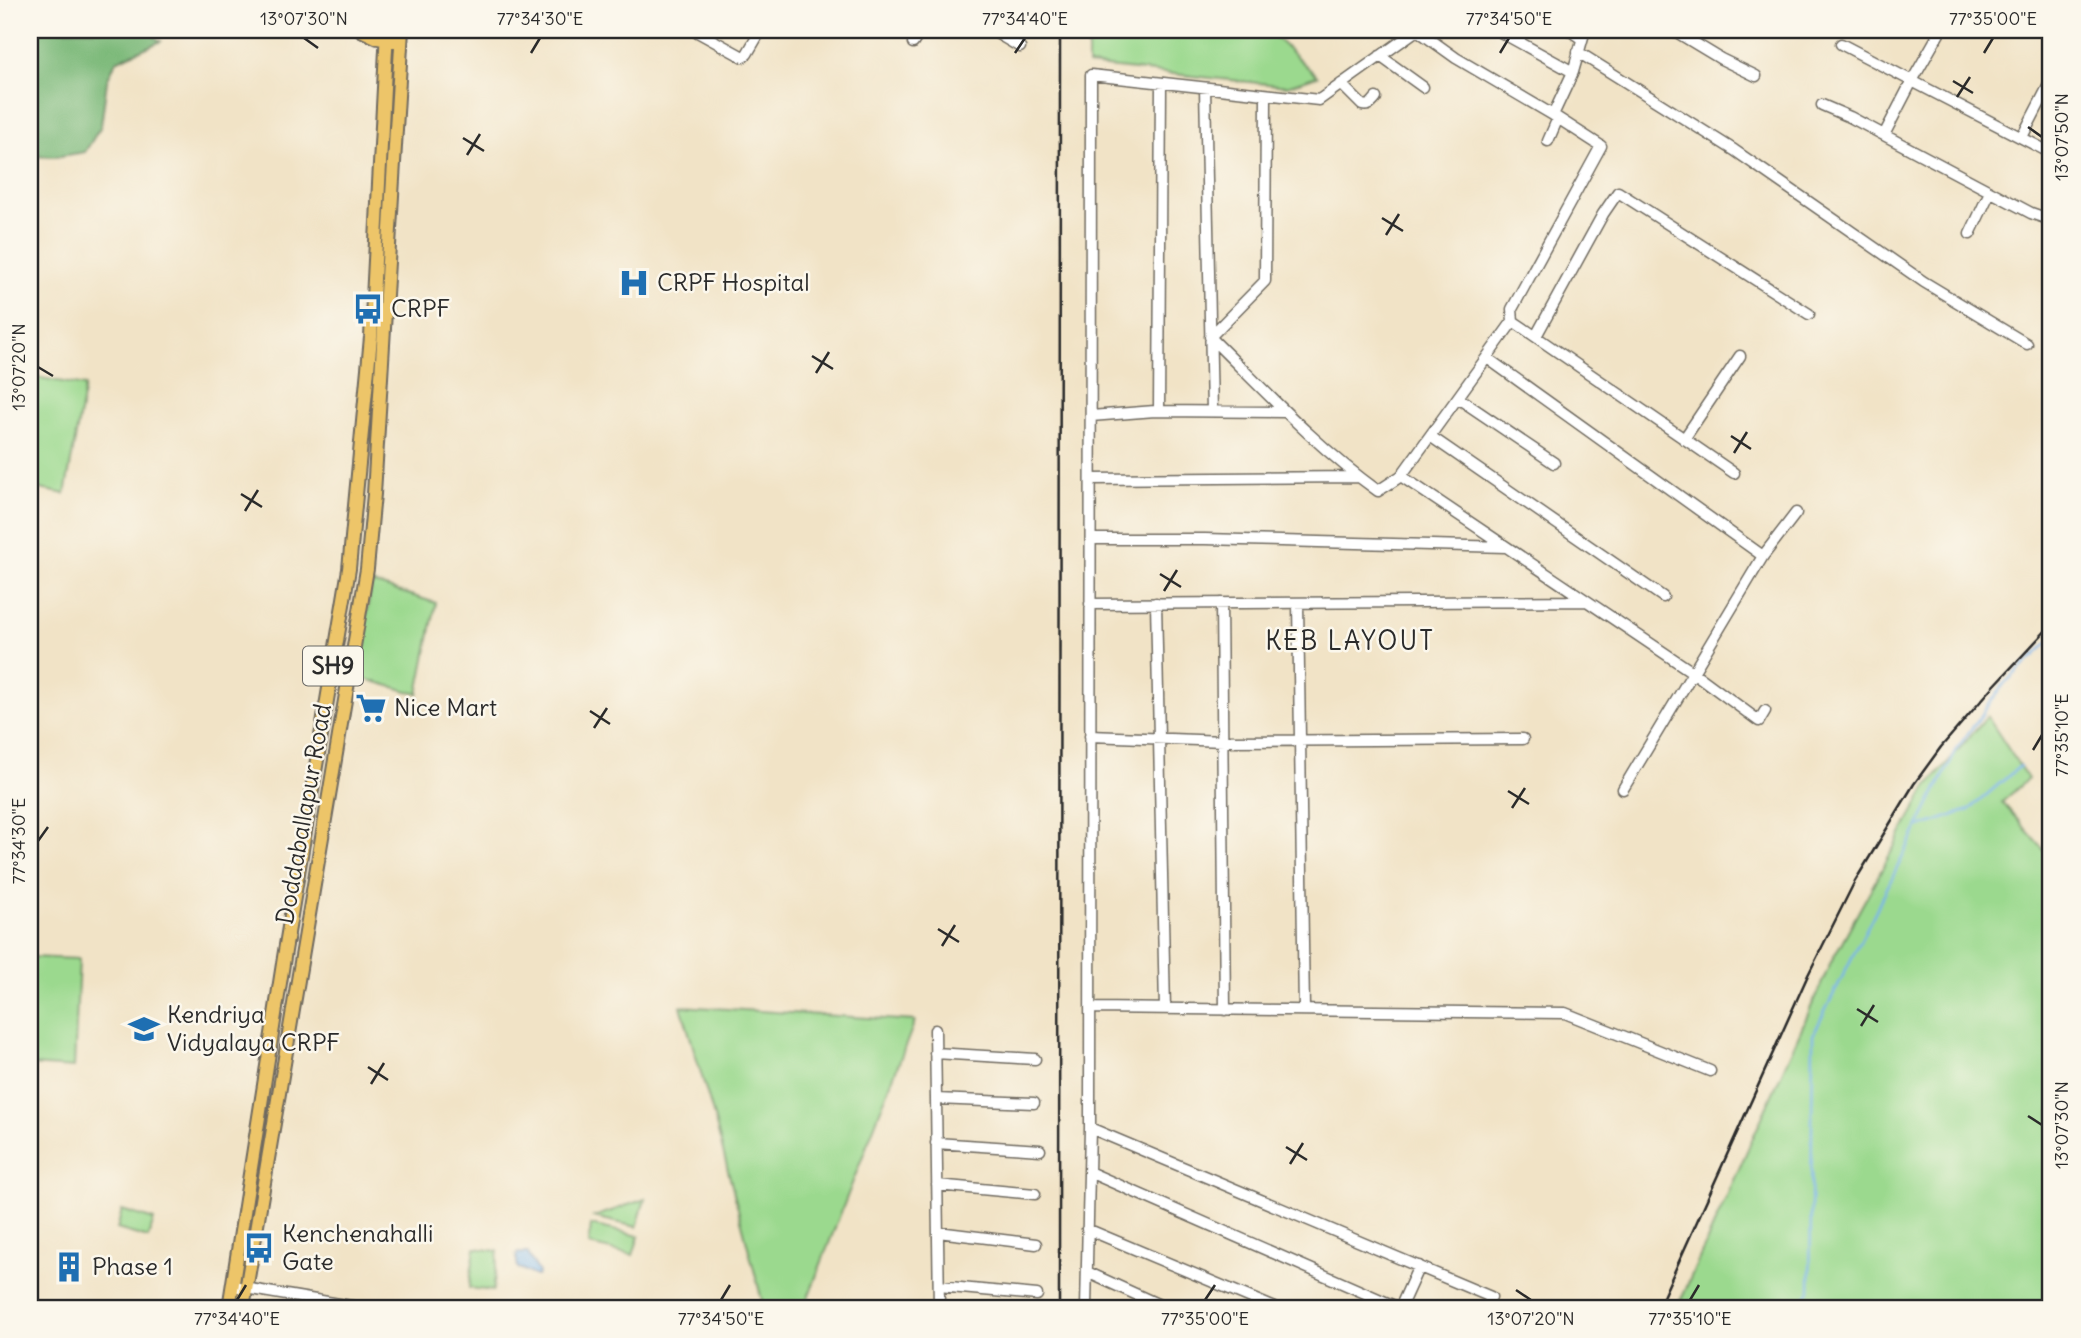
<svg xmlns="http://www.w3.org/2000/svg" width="2081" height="1338" viewBox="0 0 2081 1338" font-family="Delius,sans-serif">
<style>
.green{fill:#9bd98e;stroke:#63825c;stroke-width:2}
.forest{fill:#7cb979;stroke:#547252;stroke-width:2}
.water{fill:#79b3ea;stroke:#526f8a;stroke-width:2}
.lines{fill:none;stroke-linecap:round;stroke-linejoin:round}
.stream{stroke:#79b3ea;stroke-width:2.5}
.minor-casing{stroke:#706b61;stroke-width:13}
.major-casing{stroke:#706b61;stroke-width:16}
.minor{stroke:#fff;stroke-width:10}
.major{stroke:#edc569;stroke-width:12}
.rail{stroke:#2b2b2b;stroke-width:2.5}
.ticks{fill:none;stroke:#2b2b2b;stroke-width:2.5}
.labels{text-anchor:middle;stroke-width:5;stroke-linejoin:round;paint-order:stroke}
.shield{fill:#fbf7ec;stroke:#696865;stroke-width:2}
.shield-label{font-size:23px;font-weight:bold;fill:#2b2b2b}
.poi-label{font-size:24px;fill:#2b2b2b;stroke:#fbf7ec;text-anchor:start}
.street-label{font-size:24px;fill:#2b2b2b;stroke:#fbf7ec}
.neighbourhood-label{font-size:26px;letter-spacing:2px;fill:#2b2b2b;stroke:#fbf7ec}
.neatline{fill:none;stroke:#2b2b2b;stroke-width:2.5}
.ticks-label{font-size:18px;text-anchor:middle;fill:#2b2b2b}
</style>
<rect width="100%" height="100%" fill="#fbf7ec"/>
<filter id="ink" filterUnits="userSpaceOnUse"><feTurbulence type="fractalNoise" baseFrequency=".0143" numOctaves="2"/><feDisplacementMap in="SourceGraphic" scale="14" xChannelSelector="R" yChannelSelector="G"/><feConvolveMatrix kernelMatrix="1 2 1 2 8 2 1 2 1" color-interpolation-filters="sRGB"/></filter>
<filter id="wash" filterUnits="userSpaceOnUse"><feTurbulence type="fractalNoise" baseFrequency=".00686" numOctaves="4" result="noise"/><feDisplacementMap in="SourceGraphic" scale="28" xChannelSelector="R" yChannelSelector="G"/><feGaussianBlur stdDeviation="1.57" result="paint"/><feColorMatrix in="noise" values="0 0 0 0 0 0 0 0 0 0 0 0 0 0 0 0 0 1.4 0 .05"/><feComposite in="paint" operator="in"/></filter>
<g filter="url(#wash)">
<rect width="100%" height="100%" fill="#f1e3c6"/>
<path class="green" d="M1088 30H1268L1317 76 1287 86 1088 65Z
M30 376 85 386 65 494 30 487Z
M372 583 436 603 418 694 355 676Z
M1987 716 2028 779 2002 802 2051 858V1308H1677L1832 960 1927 787Z
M30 957 79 959 74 1068 30 1065Z
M681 1006 915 1021 804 1308H764L714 1117Z
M645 1199 637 1227 594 1217Z
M122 1210 154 1220 148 1238 117 1229Z
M591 1225 639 1236 633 1255 589 1245Z
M475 1248 498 1251 493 1291 469 1288Z"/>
<path class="forest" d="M30 30H144L161 41 116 61 107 81 101 126 85 152 55 157 30 156Z"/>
<path class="water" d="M518 1253H528C531 1262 536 1265 539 1273L537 1276C529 1275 526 1269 518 1268L516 1256Z"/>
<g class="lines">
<path class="stream" d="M1920 827 1969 810 2020 766
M1800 1308 1810 1290 1813 1035 1958 747 2004 684 2051 640"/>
</g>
</g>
<g filter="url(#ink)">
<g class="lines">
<g class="minor-casing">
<path id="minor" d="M694 30 743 57 747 54 761 30
M991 30 1020 47
M1497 30 1573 72
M1569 30 1582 39
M1673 30 1721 59 1756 76
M913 43 921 30
M1841 44 1912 81 1941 30
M1578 52 1734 150 1924 282 2027 344
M1380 56 1423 87
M1341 84 1362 105C1369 107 1372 103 1376 98
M1205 88 1212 411
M1266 95 1265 281 1210 337C1264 390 1317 447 1378 491L1401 476 1513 321 1512 309 1601 146 1553 115 1456 58 1417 30
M1822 105 1850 117 2031 213 2051 220
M1553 115 1573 72 1585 30
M1884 135 1912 81 2051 153
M2022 137 2051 81
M1548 141 1558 118
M1970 234 1990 192
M1513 321 1734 473
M1536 336 1603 214 1618 192 1809 314
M1487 358 1763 556
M1458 398 1554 463
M1159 411 1161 83
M1091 416 1155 411 1285 412
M1430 436 1663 597
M1684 439 1740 356
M1401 476 1694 673 1759 721 1765 711
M1091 479 1359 477
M1091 539H1205L1506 547
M1156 603 1165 1009
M1221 603 1225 1010
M1298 603 1304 1010
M1090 604 1587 601
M1090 736 1224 741 1523 739
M1623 789 1763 556 1796 513
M1090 1008 1565 1013 1710 1071
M935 1030 939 1308
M935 1053 1035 1059
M936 1099 1034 1103
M1090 1128 1491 1297 1486 1308
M936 1143 1040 1150
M1089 1172 1399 1308
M937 1185 1035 1194
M1087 1229 1275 1308
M938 1232 1036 1244
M1087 1272 1166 1308
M233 1286 363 1308
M939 1286 1037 1295
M1086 1308 1090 1128 1091 75 1319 100 1417 30
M1400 1308 1419 1266"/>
</g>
<g class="major-casing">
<path id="major" d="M361 30 378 38 394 41
M229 1308 285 951 349 569 371 337 387 30
M243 1308 367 569 374 494 402 30"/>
</g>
<use href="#minor" class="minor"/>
<use href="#major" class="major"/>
<path class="rail" d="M1059 1308 1060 30
M1658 1308 1808 975 1855 881 1914 784 1941 747 1993 687 2051 625"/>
</g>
</g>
<path class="ticks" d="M304 38 318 48M531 53 540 38M1015 53 1025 38M1500 53 1509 38M1984 53 1993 38M1953 81 1973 93M1957 97 1970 77M2028 127 2042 137M463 138 484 151M467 155 480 134M1382 218 1403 231M1386 235 1399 214M812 356 833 369M38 367 53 376M816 373 829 352M1731 436 1751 449M1734 453 1747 432M241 494 262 507M245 511 258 490M1160 574 1181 587M1164 591 1177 570M590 711 610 724M594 728 607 708M2033 750 2042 735M1508 791 1529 804M1512 808 1525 788M38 841 48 827M938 929 959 942M942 946 955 925M1857 1009 1878 1022M1861 1026 1874 1005M368 1067 388 1080M371 1084 384 1063M2028 1116 2042 1125M1286 1147 1307 1160M1290 1164 1303 1143M1516 1290 1531 1300M237 1300 246 1285M721 1300 730 1285M1205 1300 1215 1285M1690 1300 1699 1285"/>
<defs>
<g id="hospital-bare" transform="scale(2.415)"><path d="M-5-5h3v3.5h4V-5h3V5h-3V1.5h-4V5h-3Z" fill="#1f6fb2" stroke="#fbf7ec" stroke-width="2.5" paint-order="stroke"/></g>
<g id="bus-bare" transform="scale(2.415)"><path d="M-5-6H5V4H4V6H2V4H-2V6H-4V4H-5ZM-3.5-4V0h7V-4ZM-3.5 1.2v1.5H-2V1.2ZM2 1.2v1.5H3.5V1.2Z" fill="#1f6fb2" stroke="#fbf7ec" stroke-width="2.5" paint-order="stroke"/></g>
<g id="supermarket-bare" transform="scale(2.415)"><path d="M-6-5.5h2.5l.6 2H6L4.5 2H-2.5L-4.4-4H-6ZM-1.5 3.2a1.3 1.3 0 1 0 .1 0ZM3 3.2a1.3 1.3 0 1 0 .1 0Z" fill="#1f6fb2" stroke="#fbf7ec" stroke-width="2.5" paint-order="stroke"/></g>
<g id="school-bare" transform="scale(2.415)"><path d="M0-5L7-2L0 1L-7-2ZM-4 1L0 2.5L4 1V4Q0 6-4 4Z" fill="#1f6fb2" stroke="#fbf7ec" stroke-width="2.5" paint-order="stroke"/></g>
<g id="building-bare" transform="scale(2.415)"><path d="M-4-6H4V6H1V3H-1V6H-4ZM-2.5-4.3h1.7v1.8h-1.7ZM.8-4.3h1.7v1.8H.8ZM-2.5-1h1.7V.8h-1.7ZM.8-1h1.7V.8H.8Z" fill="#1f6fb2" stroke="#fbf7ec" stroke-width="2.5" paint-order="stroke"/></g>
</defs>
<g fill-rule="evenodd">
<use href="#hospital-bare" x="634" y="283"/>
<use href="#bus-bare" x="368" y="309"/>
<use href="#supermarket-bare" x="371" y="708"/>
<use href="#school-bare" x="144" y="1029"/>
<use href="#bus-bare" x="259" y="1248"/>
<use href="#building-bare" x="69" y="1267"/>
</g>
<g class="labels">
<rect class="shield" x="303" y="646.5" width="60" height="39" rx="5"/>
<g class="shield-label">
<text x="333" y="674">SH9</text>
</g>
<g class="poi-label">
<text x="657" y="291">CRPF Hospital</text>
<text x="391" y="317">CRPF</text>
<text x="394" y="716">Nice Mart</text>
<text x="167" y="1023">Kendriya<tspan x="167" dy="28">Vidyalaya CRPF</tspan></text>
<text x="282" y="1242">Kenchenahalli<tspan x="282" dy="28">Gate</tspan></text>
<text x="92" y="1275">Phase 1</text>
</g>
<g class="street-label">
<text transform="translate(304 814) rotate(-80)" y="8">Doddaballapur Road</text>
</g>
<g class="neighbourhood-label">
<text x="1350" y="650">KEB LAYOUT</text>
</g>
</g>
<rect width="2081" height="1338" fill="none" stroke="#fbf7ec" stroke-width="77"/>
<rect x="38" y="38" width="2004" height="1262" class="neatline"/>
<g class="ticks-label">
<text x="304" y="25">13°07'30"N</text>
<text x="540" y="25">77°34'30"E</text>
<text x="1025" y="25">77°34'40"E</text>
<text x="1509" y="25">77°34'50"E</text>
<text x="1993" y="25">77°35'00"E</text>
<text transform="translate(2062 137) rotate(-90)" y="6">13°07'50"N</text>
<text transform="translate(19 367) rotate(-90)" y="6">13°07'20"N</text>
<text transform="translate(2062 735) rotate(-90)" y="6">77°35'10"E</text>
<text transform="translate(19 841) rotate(-90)" y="6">77°34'30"E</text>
<text transform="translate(2062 1125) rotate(-90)" y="6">13°07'30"N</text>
<text x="237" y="1325">77°34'40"E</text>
<text x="721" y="1325">77°34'50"E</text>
<text x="1205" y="1325">77°35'00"E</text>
<text x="1531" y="1325">13°07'20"N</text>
<text x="1690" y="1325">77°35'10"E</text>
</g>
</svg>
